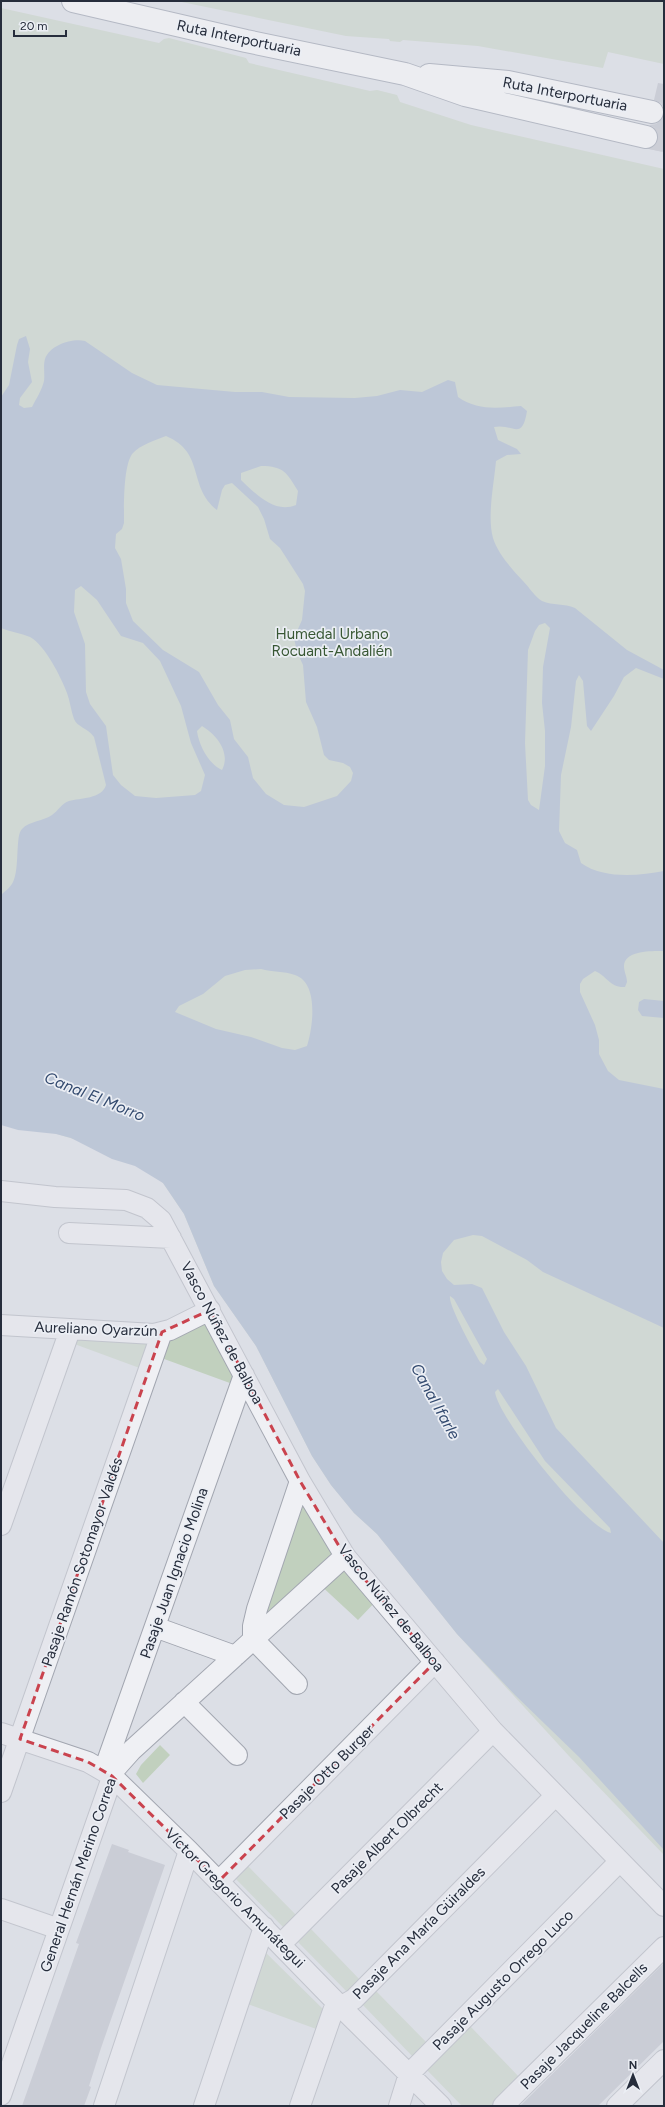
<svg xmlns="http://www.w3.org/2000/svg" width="665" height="2107" viewBox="0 0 665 2107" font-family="Figtree,sans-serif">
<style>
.green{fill:#c1d0be}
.water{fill:#98abc6;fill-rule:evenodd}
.building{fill:#b4b8c3}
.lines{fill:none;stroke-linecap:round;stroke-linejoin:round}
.highway-tunnel{stroke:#b8bbc4;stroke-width:22;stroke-dasharray:22 11;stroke-linecap:butt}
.street-casing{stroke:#a2a6b0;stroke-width:22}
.highway-casing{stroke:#848c9c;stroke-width:24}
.street{stroke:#eff0f4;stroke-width:20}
.highway{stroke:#fff;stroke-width:22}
.marked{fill:none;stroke:#ca434e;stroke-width:3;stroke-dasharray:8 5;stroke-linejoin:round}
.labels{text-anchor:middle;stroke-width:3.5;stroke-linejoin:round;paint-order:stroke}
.street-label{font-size:15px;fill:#262d3c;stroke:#ebeef4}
.park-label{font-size:15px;fill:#385734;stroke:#ebeef4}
.water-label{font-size:16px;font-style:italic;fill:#32496e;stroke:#ebeef4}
</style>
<rect width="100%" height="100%" fill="#dcdfe6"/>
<path class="green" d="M177 1H664V64L608 52 603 68 478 46 403 40 400 42 390 41 389 39 346 36Z
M1 8 159 43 164 39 169 38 246 58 249 63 370 91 377 90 397 95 400 102 471 125 664 169V1855L569 1756 457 1634 377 1534 354 1513 331 1485 312 1456 256 1346 214 1286 184 1214 163 1183 149 1173 169 1168 1 1117Z
M209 1312 238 1386 156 1356 164 1333Z
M72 1333 151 1337 145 1370 69 1342Z
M300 1485 343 1555 255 1625Z
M345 1557 379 1598 358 1620 317 1582Z
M160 1745 170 1755 143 1783 136 1774 141 1765Z
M246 1864 298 1917 285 1929 233 1876Z
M311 1929 362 1982 350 1995 298 1942Z
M262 1949 326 2012 319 2030 245 2003Z
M376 1991 429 2045 415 2059 362 2004Z
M470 2026 521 2079 493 2106H462L426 2069Z"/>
<path class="water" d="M26 336 30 349 28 362 32 382 20 398 19 405 24 408 32 407C36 399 42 390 44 381 45 374 43 366 45 359 50 345 72 338 85 341L132 373 157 385 235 392H262L289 397 355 398 377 396 400 390 422 392 448 380 455 382 458 397C478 411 498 408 521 406L527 411C522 442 513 423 494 427L498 440 517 449 521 454 507 455 496 461C494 484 487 516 493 538 498 554 512 569 523 581 529 587 535 597 542 601 553 606 564 603 575 608L627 650 664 670V679L636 668 624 677 614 696 591 731 587 726 583 681 579 675 576 681 571 727 561 775 559 831 565 843 577 850 581 863C603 879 638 876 664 871V951C653 951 623 950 624 967 624 971 627 977 627 982L625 987C610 988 607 976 595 971L583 979 580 984V992L595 1025 599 1040V1054L608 1071 619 1080 664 1089V1328L543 1272 527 1260 482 1236 473 1235 454 1240 443 1253 441 1262 442 1271 447 1279 454 1285 472 1284 482 1288 504 1332 526 1366 556 1428 664 1543V1850L579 1757 515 1695 457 1634 377 1534 354 1513 331 1485 312 1456 256 1346 214 1286 184 1214 163 1183 135 1166 112 1159 71 1138 56 1134 18 1130 1 1125V895C5 891 11 887 13 882 20 868 15 835 22 829 29 821 44 821 52 815 58 811 62 803 69 801 80 798 102 799 106 785L94 737C88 728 77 727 74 719 71 711 70 701 67 693 61 677 45 645 30 637 21 633 10 632 1 628V397L9 385 17 345 19 339ZM166 436C206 453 187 486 217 510L222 490 225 485 232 483 258 507 264 519 270 539 280 548 303 584 305 591 302 620 294 638 297 652 303 665 306 702 317 727 324 755 329 760 343 763 350 767 353 773 351 781 337 796 304 807 284 805 266 794 253 778 248 757 234 739 230 720 218 705 199 672 163 650 133 621 126 603V589L121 559 115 548 116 534 122 529 124 523C124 507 123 464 133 453 140 445 156 440 166 436ZM261 466C284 466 287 473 298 491L296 505C274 514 256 494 241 480V473ZM81 586 97 600 121 636 143 643 160 661 181 706 191 743 205 775 201 791 195 795 156 798 135 796 121 785 113 775 106 726 90 704 86 692 85 644 74 612 75 590ZM545 623 550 628 543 667 542 703 545 731V766L539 810 531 805 528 800 525 743 528 650 535 631 539 625ZM202 726C217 735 231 753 222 770 209 764 199 746 197 731ZM261 969C272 972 284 971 295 975 319 983 313 1027 307 1046L295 1050 282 1048 251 1037 216 1029 175 1012 179 1006 203 994 225 976 245 970ZM450 1296 454 1299 487 1359 484 1365 480 1362C474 1351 448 1305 450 1296ZM498 1389 545 1461 610 1528 611 1533C585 1527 498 1418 495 1392Z
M644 999 664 1001V1018L642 1016 638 1010 639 1002Z"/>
<path class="building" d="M658 83 664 84V109L661 103 654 100Z
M664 115V152L649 149 655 145 658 139V133L655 128 649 125 656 124Z
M112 1844 129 1850 128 1852 165 1865 101 2048 89 2086 91 2087 84 2106H22L79 1944 76 1943Z
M664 1963V2041L598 2106H520Z"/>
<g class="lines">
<path class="highway-tunnel" d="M646 137 664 141"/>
<g class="street-casing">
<path id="street" d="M1 1191 55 1197 126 1200 147 1208 161 1220 300 1481 345 1556 493 1731 664 1906
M69 1233 171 1238
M1 1325 154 1334 170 1330 210 1310
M1 1525 70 1330
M155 1627 235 1656
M297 1684 253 1639V1626L257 1609 300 1481
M184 1702 237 1755
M1 1733 88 1762 112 1776 189 1851 340 2006 441 2106
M104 1770 244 1375
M1 1792 162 1332
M219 1881 435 1662
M1 1909 59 1929
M281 1944 493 1731
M1 2095 115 1769 132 1750 345 1556
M104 2106 189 1851
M204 2106 264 1927
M300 2106 333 2011 354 1999 555 1796
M399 2106 409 2074 620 1861
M503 2106 664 1947
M617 2106 664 2060"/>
</g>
<g class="highway-casing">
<path id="highway" d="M73 1 246 41 405 74 465 95 646 137
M429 75 508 82 652 112"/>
</g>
<use href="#street" class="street"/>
<use href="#highway" class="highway"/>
</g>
<path d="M0 0H665V2107H0ZM210 1310 300 1481 345 1556 435 1662 219 1881 112 1776 88 1762 20 1739 162 1332Z" fill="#dcdfe6" fill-opacity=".55" fill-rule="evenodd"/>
<path class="marked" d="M210 1310 300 1481 345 1556 435 1662 219 1881 112 1776 88 1762 20 1739 162 1332Z"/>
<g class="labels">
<g class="street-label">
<text transform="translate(239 38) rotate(12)" y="5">Ruta Interportuaria</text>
<text transform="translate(565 94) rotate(11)" y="5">Ruta Interportuaria</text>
<text transform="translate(96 1329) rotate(2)" y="5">Aureliano Oyarzún</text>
<text transform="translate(222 1333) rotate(62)" y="5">Vasco Núñez de Balboa</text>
<text transform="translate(82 1562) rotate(-71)" y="5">Pasaje Ramón Sotomayor Valdés</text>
<text transform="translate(174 1573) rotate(-71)" y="5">Pasaje Juan Ignacio Molina</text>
<text transform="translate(391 1608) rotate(51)" y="5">Vasco Núñez de Balboa</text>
<text transform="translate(327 1772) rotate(-45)" y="5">Pasaje Otto Burger</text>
<text transform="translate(387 1838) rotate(-45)" y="5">Pasaje Albert Olbrecht</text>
<text transform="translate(78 1875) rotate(-71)" y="5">General Hernán Merino Correa</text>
<text transform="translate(235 1898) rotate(45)" y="5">Víctor Gregorio Amunátegui</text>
<text transform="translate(419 1933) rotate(-45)" y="5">Pasaje Ana María Güiraldes</text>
<text transform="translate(503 1980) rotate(-45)" y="5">Pasaje Augusto Orrego Luco</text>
<text transform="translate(584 2026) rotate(-45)" y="5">Pasaje Jacqueline Balcells</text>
</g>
<g class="park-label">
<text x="332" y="639">Humedal Urbano<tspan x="332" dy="17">Rocuant-Andalién</tspan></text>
</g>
<g class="water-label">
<text transform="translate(95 1096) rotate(22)" y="6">Canal El Morro</text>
<text transform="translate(436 1401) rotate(61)" y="6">Canal Ifarle</text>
</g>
</g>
<rect width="665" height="2107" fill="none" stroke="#262d3c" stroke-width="4"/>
<g transform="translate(633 2075)" stroke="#ebeef4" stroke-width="3" paint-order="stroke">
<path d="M0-3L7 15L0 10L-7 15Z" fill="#262d3c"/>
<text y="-6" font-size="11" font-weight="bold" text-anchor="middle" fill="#262d3c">N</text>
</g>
<path d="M14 30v6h52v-6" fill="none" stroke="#262d3c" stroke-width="2"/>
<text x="20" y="30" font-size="12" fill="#262d3c" stroke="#ebeef4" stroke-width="3" paint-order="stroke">20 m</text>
</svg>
